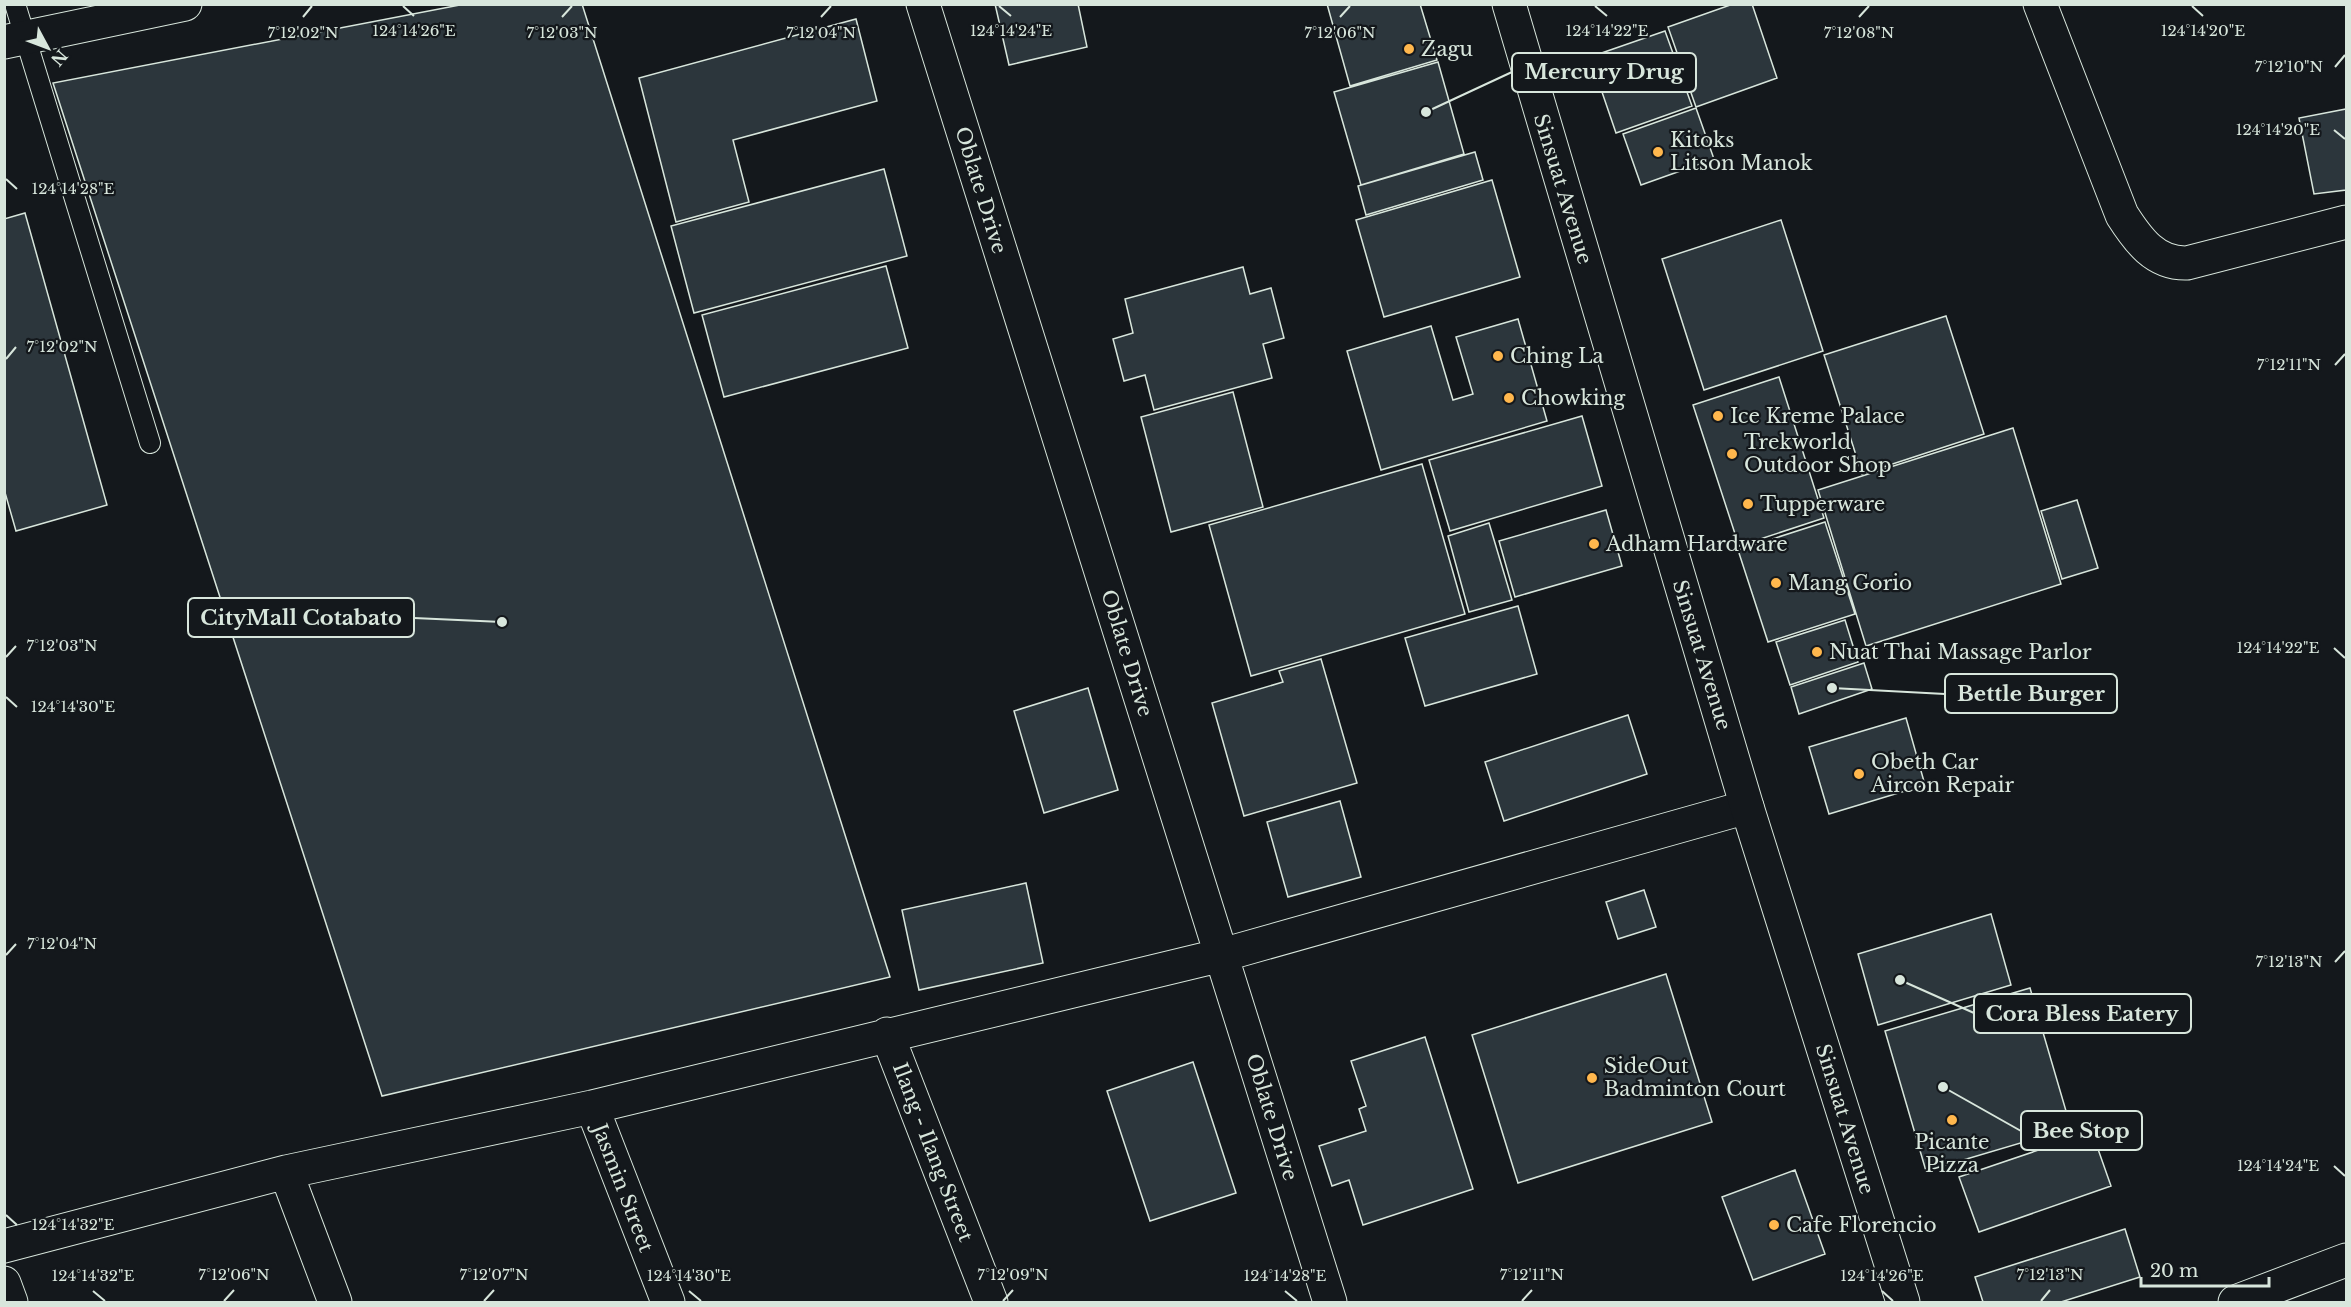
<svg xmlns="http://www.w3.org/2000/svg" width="2351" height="1307" viewBox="0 0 2351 1307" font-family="'Libre Baskerville',serif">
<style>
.building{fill:#2c363c;stroke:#d8e6dc;stroke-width:1.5}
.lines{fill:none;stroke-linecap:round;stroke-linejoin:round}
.service-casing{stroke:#d8e6dc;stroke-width:22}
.minor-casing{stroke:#d8e6dc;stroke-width:35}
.tertiary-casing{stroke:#d8e6dc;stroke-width:35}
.primary-casing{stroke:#d8e6dc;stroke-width:35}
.service{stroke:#14181c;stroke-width:20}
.minor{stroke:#14181c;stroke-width:33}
.tertiary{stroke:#14181c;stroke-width:33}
.primary{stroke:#14181c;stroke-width:33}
.ticks{fill:none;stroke:#d8e6dc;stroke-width:2}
.poi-dot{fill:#ffb74d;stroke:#14181c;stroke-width:2}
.labels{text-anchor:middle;stroke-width:4.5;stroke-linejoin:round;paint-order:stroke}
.poi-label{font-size:20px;fill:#d8e6dc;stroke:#14181c;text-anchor:start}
.street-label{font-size:20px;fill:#d8e6dc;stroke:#14181c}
.ticks-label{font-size:15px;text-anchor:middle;fill:#d8e6dc;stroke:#14181c;stroke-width:4.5;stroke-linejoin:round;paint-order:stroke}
.leader{fill:none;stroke:#d8e6dc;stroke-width:2}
.callout-dot{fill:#d8e6dc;stroke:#14181c;stroke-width:2}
.callout{fill:#14181c;stroke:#d8e6dc;stroke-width:2}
.callout-label{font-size:21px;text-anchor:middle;font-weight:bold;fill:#d8e6dc}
</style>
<rect width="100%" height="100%" fill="#14181c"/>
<path class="building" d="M465 4H582L890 977 382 1096 53 83Z
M995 4H1078L1087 47 1009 65Z
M1327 4H1420L1437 60 1350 86Z
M1733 4H1752L1777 78 1696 107 1668 27Z
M856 19 877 101 733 140 749 202 676 222 639 78Z
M1665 31 1692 106 1616 133 1590 57Z
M1438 62 1464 154 1361 185 1334 92Z
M1696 108 1714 159 1641 185 1623 134Z
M2346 109V190L2314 194 2299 118Z
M1475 152 1483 180 1366 215 1358 186Z
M884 169 907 256 694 313 671 226Z
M1492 180 1520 277 1384 317 1356 220Z
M25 213 107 505 16 531 4 489V219Z
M1781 220 1823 351 1704 390 1662 259Z
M886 266 908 348 724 397 702 315Z
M1243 267 1250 294 1271 288 1284 338 1263 344 1272 378 1154 410 1145 375 1124 381 1113 339 1133 333 1125 299Z
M1946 316 1984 434 1862 474 1824 355Z
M1518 319 1547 421 1381 470 1347 351 1431 326 1453 400 1473 394 1456 337Z
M1779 377 1824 518 1739 546 1693 405Z
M1233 392 1263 507 1171 532 1141 417Z
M1582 416 1602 486 1450 531 1429 460Z
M2013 428 2061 584 1866 646 1818 490Z
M1422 464 1465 614 1251 676 1209 525Z
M2077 500 2098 568 2062 579 2041 511Z
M1606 510 1622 566 1515 597 1499 541Z
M1825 522 1855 614 1768 642 1738 550Z
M1489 523 1512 600 1469 612 1448 536Z
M1518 606 1537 674 1425 706 1405 638Z
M1845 620 1858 662 1790 685 1776 642Z
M1321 659 1357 783 1244 816 1212 703 1283 682 1279 671Z
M1864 663 1872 689 1799 714 1791 687Z
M1088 688 1118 790 1044 813 1014 711Z
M1628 715 1647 774 1504 821 1485 762Z
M1906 718 1925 785 1829 814 1809 747Z
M1340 801 1361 877 1288 897 1267 822Z
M1026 883 1043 963 919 990 902 910Z
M1644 890 1656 927 1618 939 1606 902Z
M1991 914 2011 985 1878 1025 1858 954Z
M1666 974 1712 1122 1518 1183 1472 1035Z
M2030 988 2071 1128 1926 1171 1885 1031Z
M1425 1037 1473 1189 1363 1225 1349 1180 1332 1186 1319 1146 1366 1131 1359 1109 1366 1106 1351 1061Z
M1193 1062 1236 1193 1150 1221 1107 1091Z
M2092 1132 2111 1186 1979 1232 1959 1177Z
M1795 1170 1825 1254 1753 1280 1722 1197Z
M2125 1229 2140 1277 2061 1302H1983L1975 1277Z"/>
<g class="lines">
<g class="service-casing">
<path id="service" d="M15 4 150 443"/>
</g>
<g class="minor-casing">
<path id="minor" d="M923 4 1330 1302
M2040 4 2122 215C2138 240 2155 264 2187 263L2346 222
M887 1034 991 1302
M592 1107 668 1302
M286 1172 335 1302
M4 1246 286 1172 592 1107 1222 955 1747 807
M4 1283 11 1302
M2235 1302 2346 1260"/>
</g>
<g class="tertiary-casing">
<path id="tertiary" d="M4 42 185 4"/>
</g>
<g class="primary-casing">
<path id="primary" d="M1509 4 1747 807 1903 1302"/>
</g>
<use href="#service" class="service"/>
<use href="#minor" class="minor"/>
<use href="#tertiary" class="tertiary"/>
<use href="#primary" class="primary"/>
</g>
<path class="ticks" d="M403 6 414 16M999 6 1011 16M1595 6 1607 16M2192 6 2203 16M303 17 312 6M562 17 572 6M821 17 831 6M1340 17 1350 6M1859 17 1869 6M2335 67 2345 55M2334 130 2345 139M6 179 17 189M6 359 16 347M2335 365 2345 354M2334 648 2345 658M6 657 16 646M6 697 17 707M6 955 16 944M2335 962 2345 951M2334 1166 2345 1176M6 1215 17 1225M93 1291 105 1301M689 1291 701 1301M1285 1291 1297 1301M1882 1291 1893 1301M224 1301 234 1290M484 1301 494 1290M1003 1301 1013 1290M1522 1301 1532 1290M2041 1301 2050 1290"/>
<g class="poi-dot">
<circle cx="1409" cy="49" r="6"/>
<circle cx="1658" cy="152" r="6"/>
<circle cx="1498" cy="356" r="6"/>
<circle cx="1509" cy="398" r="6"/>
<circle cx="1718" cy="416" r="6"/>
<circle cx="1732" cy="454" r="6"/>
<circle cx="1748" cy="504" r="6"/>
<circle cx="1594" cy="544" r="6"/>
<circle cx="1776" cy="583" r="6"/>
<circle cx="1817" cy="652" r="6"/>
<circle cx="1859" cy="774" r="6"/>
<circle cx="1592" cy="1078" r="6"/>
<circle cx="1952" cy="1120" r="6"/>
<circle cx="1774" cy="1225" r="6"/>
</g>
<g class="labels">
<g class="poi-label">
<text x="1421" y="56">Zagu</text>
<text x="1670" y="147">Kitoks<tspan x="1670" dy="23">Litson Manok</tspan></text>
<text x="1510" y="363">Ching La</text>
<text x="1521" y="405">Chowking</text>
<text x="1730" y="423">Ice Kreme Palace</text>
<text x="1744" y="449">Trekworld<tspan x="1744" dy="23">Outdoor Shop</tspan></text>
<text x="1760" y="511">Tupperware</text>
<text x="1606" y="551">Adham Hardware</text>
<text x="1788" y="590">Mang Gorio</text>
<text x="1829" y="659">Nuat Thai Massage Parlor</text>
<text x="1871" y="769">Obeth Car<tspan x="1871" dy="23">Aircon Repair</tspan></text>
<text x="1604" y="1073">SideOut<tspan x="1604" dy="23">Badminton Court</tspan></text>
<text x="1952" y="1149" text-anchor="middle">Picante<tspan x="1952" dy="23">Pizza</tspan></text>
<text x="1786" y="1232">Cafe Florencio</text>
</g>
<g class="street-label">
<text transform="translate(1563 189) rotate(73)" y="7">Sinsuat Avenue</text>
<text transform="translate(981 190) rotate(73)" y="7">Oblate Drive</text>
<text transform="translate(1127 653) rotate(73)" y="7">Oblate Drive</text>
<text transform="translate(1702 655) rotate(73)" y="7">Sinsuat Avenue</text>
<text transform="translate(1272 1117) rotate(73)" y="7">Oblate Drive</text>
<text transform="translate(1845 1119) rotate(73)" y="7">Sinsuat Avenue</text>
<text transform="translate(933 1152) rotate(69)" y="7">Ilang - Ilang Street</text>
<text transform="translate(623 1188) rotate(69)" y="7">Jasmin Street</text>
</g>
</g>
<g class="ticks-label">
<text x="414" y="36">124°14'26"E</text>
<text x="1011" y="36">124°14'24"E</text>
<text x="1607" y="36">124°14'22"E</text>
<text x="2203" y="36">124°14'20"E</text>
<text x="303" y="38">7°12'02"N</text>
<text x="1340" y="38">7°12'06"N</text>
<text x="1859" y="38">7°12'08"N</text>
<text x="562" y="38">7°12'03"N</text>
<text x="821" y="38">7°12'04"N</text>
<text x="2289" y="72">7°12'10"N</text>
<text x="2278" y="135">124°14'20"E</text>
<text x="73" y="194">124°14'28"E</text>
<text x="62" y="352">7°12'02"N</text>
<text x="2289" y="370">7°12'11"N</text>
<text x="62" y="651">7°12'03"N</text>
<text x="2278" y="653">124°14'22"E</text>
<text x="73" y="712">124°14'30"E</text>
<text x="62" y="949">7°12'04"N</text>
<text x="2289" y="967">7°12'13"N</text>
<text x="2278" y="1171">124°14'24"E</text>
<text x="73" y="1230">124°14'32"E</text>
<text x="234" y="1280">7°12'06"N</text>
<text x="494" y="1280">7°12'07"N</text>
<text x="1013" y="1280">7°12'09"N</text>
<text x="1532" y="1280">7°12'11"N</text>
<text x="2050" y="1280">7°12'13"N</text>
<text x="93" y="1281">124°14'32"E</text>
<text x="689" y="1281">124°14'30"E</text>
<text x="1285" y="1281">124°14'28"E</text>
<text x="1882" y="1281">124°14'26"E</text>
</g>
<path class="leader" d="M1426 112L1512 72M502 622L414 618M1832 688L1945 694M1900 980L1974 1013M1943 1087L2021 1131"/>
<g class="callout-dot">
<circle cx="1426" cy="112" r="6"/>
<circle cx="502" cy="622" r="6"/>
<circle cx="1832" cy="688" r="6"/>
<circle cx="1900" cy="980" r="6"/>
<circle cx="1943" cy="1087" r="6"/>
</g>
<g class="callout">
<rect x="1512" y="53" width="184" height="39" rx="6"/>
<rect x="188" y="598" width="226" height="39" rx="6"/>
<rect x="1945" y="674" width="172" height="39" rx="6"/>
<rect x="1974" y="994" width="217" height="39" rx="6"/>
<rect x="2021" y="1111" width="121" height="39" rx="6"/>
</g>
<g class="callout-label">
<text x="1604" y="79">Mercury Drug</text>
<text x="301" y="625">CityMall Cotabato</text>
<text x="2031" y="701">Bettle Burger</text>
<text x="2082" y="1021">Cora Bless Eatery</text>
<text x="2081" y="1138">Bee Stop</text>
</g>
<rect width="2351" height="1307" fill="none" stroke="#d8e6dc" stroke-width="12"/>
<g transform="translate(48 48) rotate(131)" stroke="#14181c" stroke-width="4.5" paint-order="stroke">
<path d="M0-4.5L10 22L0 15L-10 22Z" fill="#d8e6dc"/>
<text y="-9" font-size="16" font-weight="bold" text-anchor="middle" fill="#d8e6dc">N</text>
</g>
<path d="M2141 1277v9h128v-9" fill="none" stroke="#d8e6dc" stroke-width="3"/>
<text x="2150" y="1277" font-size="18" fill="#d8e6dc" stroke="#14181c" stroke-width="4.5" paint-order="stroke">20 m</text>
</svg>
